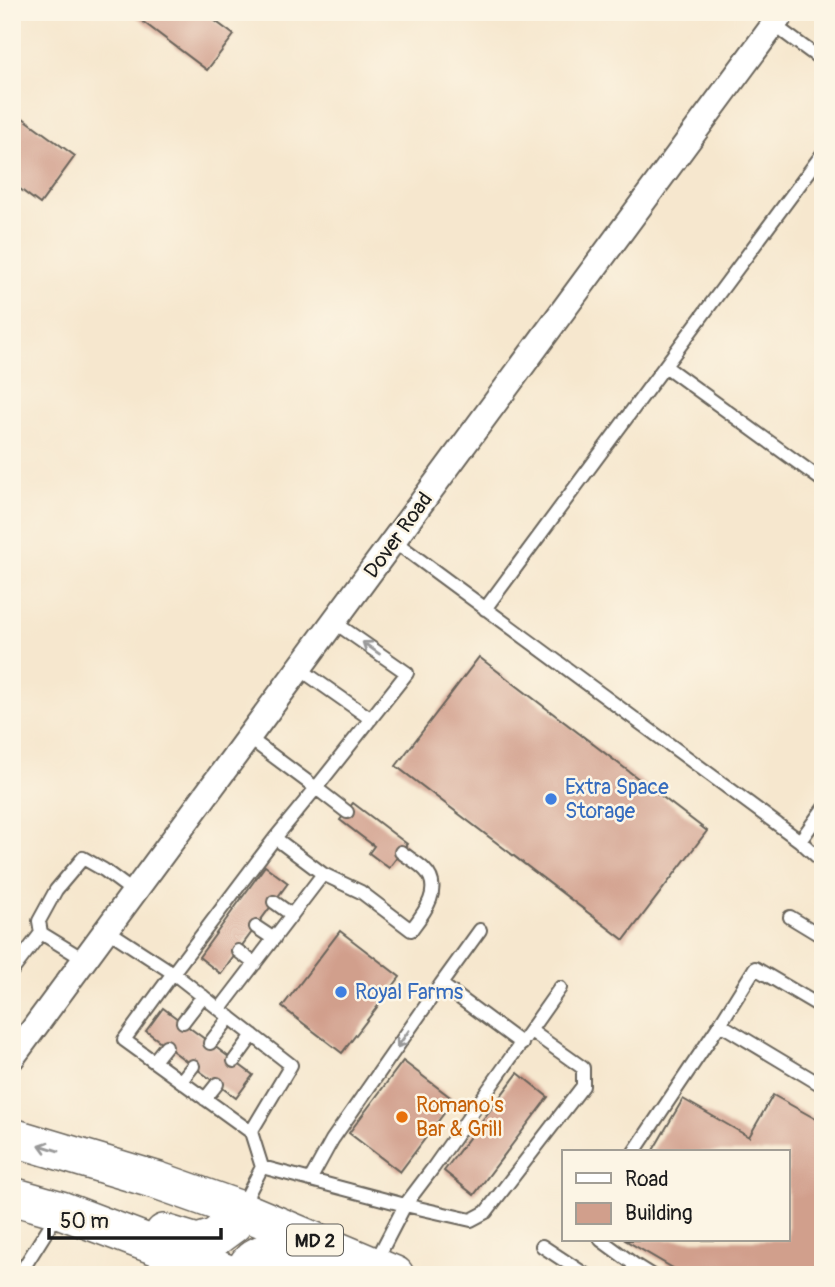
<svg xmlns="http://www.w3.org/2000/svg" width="835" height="1287" viewBox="0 0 835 1287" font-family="Pangolin,sans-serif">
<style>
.building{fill:#d19f8c}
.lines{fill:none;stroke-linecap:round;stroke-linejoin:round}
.service-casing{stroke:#68635a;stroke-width:16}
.minor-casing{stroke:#68635a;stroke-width:28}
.primary-casing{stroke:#68635a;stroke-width:40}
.service{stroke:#fff;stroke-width:12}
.minor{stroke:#fff;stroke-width:24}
.primary{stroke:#fff;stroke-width:37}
.oneway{stroke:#999}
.shop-dot{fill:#3f7fe0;stroke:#fcf5e5;stroke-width:2.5}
.food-dot{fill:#e8710a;stroke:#fcf5e5;stroke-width:2.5}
.labels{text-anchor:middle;stroke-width:5;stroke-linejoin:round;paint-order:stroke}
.shield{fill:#fcf5e5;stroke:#5f5d58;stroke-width:2}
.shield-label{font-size:19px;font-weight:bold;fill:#1c1c1c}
.street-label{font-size:21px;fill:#1c1c1c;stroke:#fcf5e5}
.shop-label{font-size:21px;fill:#366cbe;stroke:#fcf5e5;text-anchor:start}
.food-label{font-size:21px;fill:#c56008;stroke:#fcf5e5;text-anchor:start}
</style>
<rect width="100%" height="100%" fill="#fcf5e5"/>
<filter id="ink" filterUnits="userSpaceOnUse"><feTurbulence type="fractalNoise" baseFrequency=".0143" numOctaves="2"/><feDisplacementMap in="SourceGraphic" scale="14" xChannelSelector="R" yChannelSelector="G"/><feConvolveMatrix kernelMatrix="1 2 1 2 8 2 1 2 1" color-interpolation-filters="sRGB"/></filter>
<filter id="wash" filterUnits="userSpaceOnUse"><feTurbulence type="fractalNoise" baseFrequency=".00686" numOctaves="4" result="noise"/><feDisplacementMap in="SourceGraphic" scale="28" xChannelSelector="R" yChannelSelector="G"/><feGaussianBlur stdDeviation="1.57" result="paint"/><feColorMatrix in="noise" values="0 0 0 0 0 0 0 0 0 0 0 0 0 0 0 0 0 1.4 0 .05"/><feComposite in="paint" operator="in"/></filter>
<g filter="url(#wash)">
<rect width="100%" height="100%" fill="#f6e7ce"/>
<g id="blocks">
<path class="building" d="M130 12H203L234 35 207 70Z
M12 110 75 156 40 204 12 183Z
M479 657 707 831 624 940 396 766Z
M353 803 407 844 389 868 369 853 374 846 340 820Z
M265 866 288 883 221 974 199 957Z
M340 931 400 977 342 1053 282 1007Z
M163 1008 253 1075 236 1098 146 1031Z
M403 1061 454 1100 400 1172 349 1133Z
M518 1073 548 1097 474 1195 444 1171Z
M773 1095 823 1123V1275H685L625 1240H788V1152H652L683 1099 749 1137Z"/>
</g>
</g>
<g filter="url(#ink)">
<use href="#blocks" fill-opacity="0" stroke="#68635a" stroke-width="2"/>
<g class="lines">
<g class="service-casing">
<path id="service" d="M774 25 823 61
M665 366 823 153
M394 541 800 841 823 809
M485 609 665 366 823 481
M334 622 407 673 316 788 347 812
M300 669 371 719
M249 738 316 788 275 838 173 973 291 1065 251 1132
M800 841 823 862
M323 874 361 892 411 930C424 913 444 888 424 869 418 863 409 858 401 852
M274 902 292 915
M790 917 823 937
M256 927 274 939
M107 930 173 973 124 1040 251 1132 262 1167 242 1206
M238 951 255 964
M85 960 41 933 39 921 56 890 83 858 104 870 135 893
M12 971 41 933
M441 984 480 930
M220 1009 323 874 275 838
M183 1022 203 996
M720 1024 755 968 823 1008
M531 1031 583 1068V1086L486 1212 471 1220 405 1205 433 1168 560 988
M210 1043 230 1017
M154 1061 166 1046
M234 1061 253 1035
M181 1081 193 1066
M205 1099 217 1084
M634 1152 720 1024 823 1086
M262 1167 405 1205 375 1263
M310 1180 332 1140 441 984 522 1044
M601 1240 635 1265
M542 1246 586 1275
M19 1275 58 1213
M629 1275 635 1265 651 1275"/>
</g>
<g class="minor-casing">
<path id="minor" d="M12 1058 783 12"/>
</g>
<g class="primary-casing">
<path id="primary" d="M12 1137 159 1181 241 1210 395 1275
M12 1196 61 1210 232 1275
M164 1233 197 1243 214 1238 233 1224 241 1210
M242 1275C258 1236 296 1257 323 1268"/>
</g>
<use href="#service" class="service"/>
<use href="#minor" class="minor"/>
<use href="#primary" class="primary"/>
</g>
<defs><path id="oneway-shaft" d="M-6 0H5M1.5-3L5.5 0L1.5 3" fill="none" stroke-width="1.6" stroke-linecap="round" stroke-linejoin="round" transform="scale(1.75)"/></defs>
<g class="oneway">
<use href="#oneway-shaft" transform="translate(371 648) rotate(-145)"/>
<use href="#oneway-shaft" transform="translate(403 1039) rotate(125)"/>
<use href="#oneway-shaft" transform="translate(49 1148) rotate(-163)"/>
</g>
</g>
<g class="shop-dot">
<circle cx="551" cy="799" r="7"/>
<circle cx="341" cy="992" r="7"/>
</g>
<circle class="food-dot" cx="402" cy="1117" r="7"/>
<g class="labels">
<rect class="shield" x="287" y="1224.5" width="56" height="31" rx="5"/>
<g class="shield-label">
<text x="315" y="1247">MD 2</text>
</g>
<g class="street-label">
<text transform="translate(398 535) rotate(-54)" y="7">Dover Road</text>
</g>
<g class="shop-label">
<text x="565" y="794">Extra Space<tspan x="565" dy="24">Storage</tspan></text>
<text x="355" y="999">Royal Farms</text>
</g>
<g class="food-label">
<text x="416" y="1112">Romano's<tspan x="416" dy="24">Bar &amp; Grill</tspan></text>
</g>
</g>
<rect width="835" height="1287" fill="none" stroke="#fcf5e5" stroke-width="42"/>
<rect x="562" y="1150" width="228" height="91" fill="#fcf5e5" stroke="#a29e95" stroke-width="2"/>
<rect x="576" y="1173" width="35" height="10" fill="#ffffff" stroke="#a29e95" stroke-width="2"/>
<text x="625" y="1186" font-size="21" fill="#1c1c1c">Road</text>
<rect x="576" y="1203" width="35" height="21" fill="#d19f8c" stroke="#a29e95" stroke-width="2"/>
<text x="625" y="1220" font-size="21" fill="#1c1c1c">Building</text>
<path d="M49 1228v10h172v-10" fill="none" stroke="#1c1c1c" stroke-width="3.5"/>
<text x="60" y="1228" font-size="21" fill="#1c1c1c" stroke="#fcf5e5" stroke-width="5" paint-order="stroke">50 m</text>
</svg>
